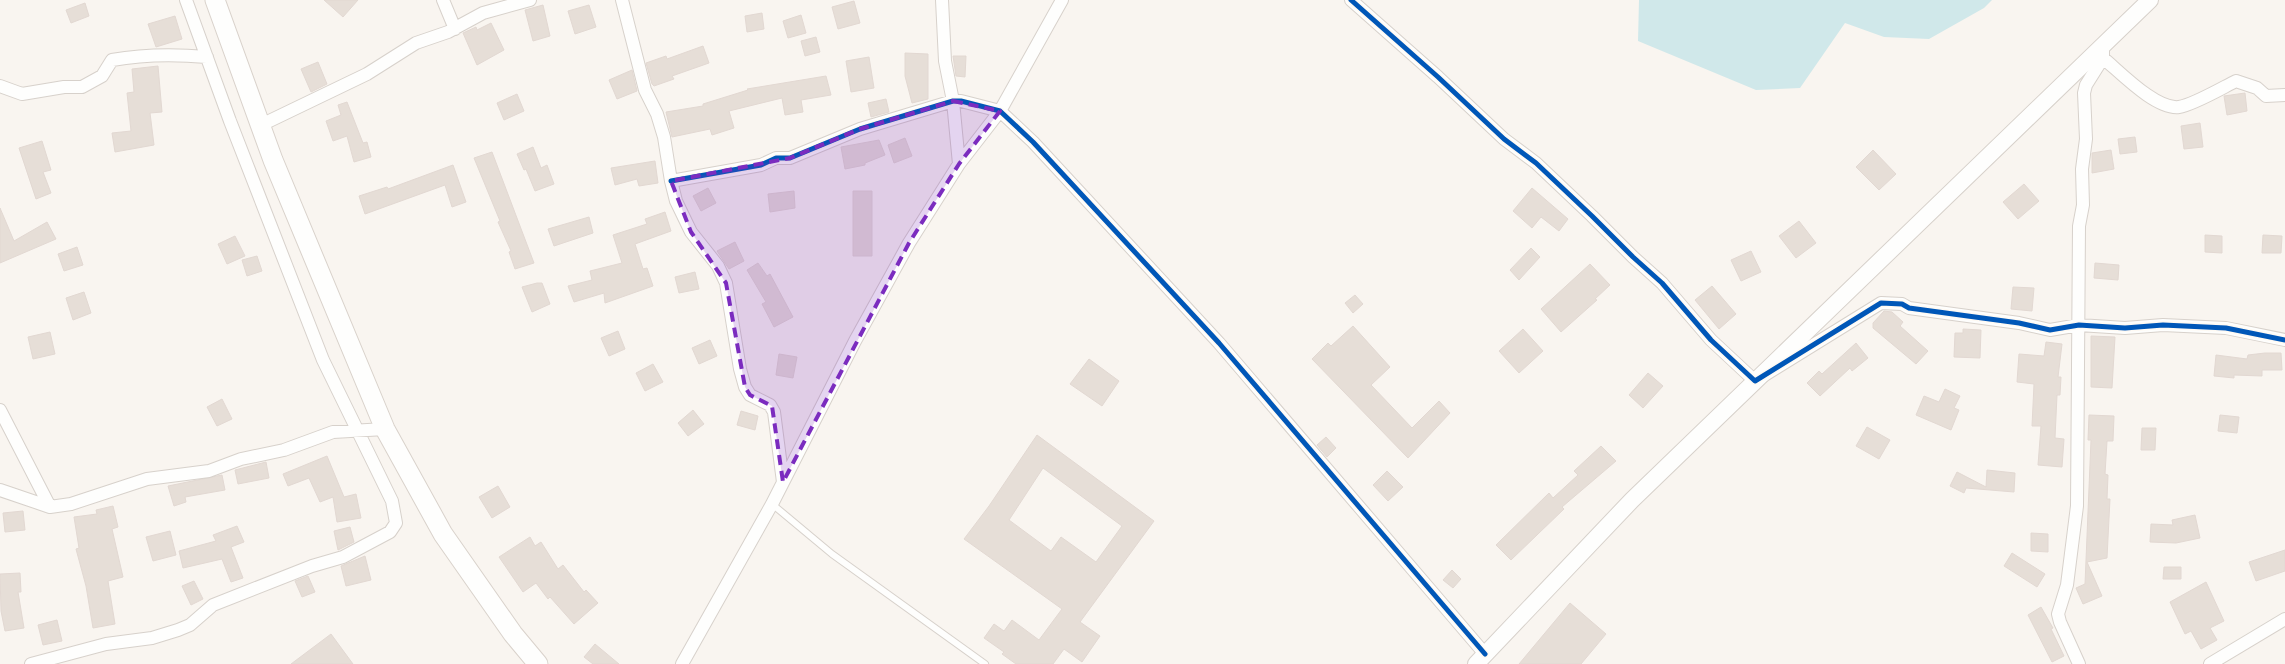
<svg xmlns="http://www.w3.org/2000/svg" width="2285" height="664" viewBox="0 0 2285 664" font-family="Ubuntu,sans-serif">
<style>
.water{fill:#d0e8ea}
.building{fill:#e6ded7;stroke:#e2d8d2;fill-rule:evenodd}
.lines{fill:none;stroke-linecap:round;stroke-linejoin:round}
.service-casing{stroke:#d7d1cb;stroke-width:8}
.minor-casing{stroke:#d7d1cb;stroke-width:14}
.tertiary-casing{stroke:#d7d1cb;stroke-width:18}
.secondary-casing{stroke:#d9d2cb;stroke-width:21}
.service{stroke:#fefefd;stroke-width:6}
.minor{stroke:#fefefd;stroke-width:12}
.tertiary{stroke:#fefefd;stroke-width:16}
.secondary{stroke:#fefefd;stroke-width:19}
.cycleway-casing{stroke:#fffaf3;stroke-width:8}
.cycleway{stroke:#0057b8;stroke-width:5}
.marked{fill:#7b2cbf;fill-opacity:0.2;stroke:#7b2cbf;stroke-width:4;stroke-dasharray:10 6;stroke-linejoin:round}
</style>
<rect width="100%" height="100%" fill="#f9f5f0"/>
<path class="water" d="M1639 0H1992L1984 8 1929 39 1884 37 1845 23 1800 88 1756 90 1638 41Z"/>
<path class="building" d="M324 0H358L343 17Z
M854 1 860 23 838 29 832 7Z
M85 3 89 16 71 23 66 10Z
M543 5 550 36 533 41 525 10Z
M589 5 596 27 575 34 568 11Z
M762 13 764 29 747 32 745 16Z
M801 15 806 33 788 38 783 21Z
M175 16 182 39 156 47 148 24Z
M491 23 504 50 477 65 463 33 476 27 477 30Z
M816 37 820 52 805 56 801 41Z
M703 46 709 63 672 76 674 79 654 86 652 84 646 63 666 56 667 59Z
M905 53 928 54V99L912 103 905 76Z
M953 56H966L965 77 956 76Z
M869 57 874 88 851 92 846 61Z
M318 62 327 84 311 92 301 69Z
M158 66 162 112 150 113 154 145 115 152 112 133 131 131 127 93 134 92 132 69Z
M632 70 637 91 617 99 609 80Z
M826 76 831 95 801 100 803 112 785 115 782 98 729 111 734 128 712 135 710 129 672 137 666 112 703 106V104L748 90 747 89Z
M2245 93 2247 111 2227 115 2224 96Z
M517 94 524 111 504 120 497 103Z
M886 99 889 112 871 117 868 103Z
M347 102 363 143 367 142 371 157 354 162 347 136 333 141 326 121 341 115 338 105Z
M2200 123 2203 147 2184 149 2181 126Z
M2135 137 2137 152 2120 154 2118 139Z
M905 138 912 156 894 163 888 145Z
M879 140 885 155 865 163V165L845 169 841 147Z
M42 141 51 170 43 172 51 193 36 199 19 148Z
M533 147 541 168 547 165 554 184 535 191 526 169 524 170 517 154Z
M1873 150 1896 174 1879 190 1856 167Z
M2111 150 2114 169 2092 173V153Z
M492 152 534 263 515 269 509 252 511 251 498 222 500 221 474 158Z
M655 161 658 183 639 186 637 179 615 185 611 168Z
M453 165 466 202 452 207 445 185 365 214 359 196 387 187 388 189Z
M2024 184 2039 201 2018 219 2003 202Z
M708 188 716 203 701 211 693 196Z
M1532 188 1568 219 1559 231 1541 217 1532 228 1513 211Z
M794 191 795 208 770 212 768 194Z
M853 191H872V256H853Z
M0 208 14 241 47 222 56 239 0 263Z
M665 212 671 231 635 244 643 269 647 268 653 286 605 303 604 293 574 302 568 286 592 280 590 271 622 263 613 235 647 224 645 219Z
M589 217 593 233 554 246 548 229Z
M1799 221 1816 243 1796 258 1779 236Z
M2205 235 2222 236V253L2205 252Z
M2263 235 2282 236 2281 253H2262Z
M235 236 245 256 227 264 218 244Z
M735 242 744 261 729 269 717 251Z
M77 247 83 265 64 271 58 254Z
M1531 248 1540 257 1519 280 1510 270Z
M1751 251 1761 272 1741 281 1731 260Z
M257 256 262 271 247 276 242 260Z
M758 263 767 276 770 274 793 317 774 327 762 304 766 302 747 270Z
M2095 263 2119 265 2118 280 2094 278Z
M1590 264 1610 285 1595 299 1597 300 1561 332 1541 309Z
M695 272 699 289 679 293 675 277Z
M537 283H542L550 304 532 312 522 287Z
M1712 286 1736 314 1719 329 1695 300Z
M2013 287 2034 288 2032 311 2011 309Z
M84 292 91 313 73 320 66 298Z
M1355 295 1363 304 1353 313 1345 303Z
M1884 311 1892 312 1903 322 1900 326 1928 351 1916 364 1873 328V323Z
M1353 326 1390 367 1371 385 1412 428 1439 401 1450 413 1408 458 1312 359 1328 343 1331 346Z
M1523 329 1543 351 1519 373 1499 351Z
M1963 329 1981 330 1980 358 1954 357 1955 333H1963Z
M618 331 625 349 609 356 601 338Z
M50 332 55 354 33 359 28 337Z
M2091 336 2115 337 2112 388 2091 387Z
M710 340 717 356 699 364 692 348Z
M2046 342 2062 344 2058 377H2061L2060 395H2057L2055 438 2064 439 2062 467 2038 465 2041 426H2032L2034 384 2017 382 2019 354 2044 356Z
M1856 343 1868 358 1852 371 1850 368 1820 396 1807 383 1819 371 1822 374Z
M2265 353H2281L2282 370H2262V376L2234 375V378L2214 376 2216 355 2247 359 2248 355Z
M779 354 797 357 793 378 776 375Z
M1089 359 1119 381 1102 406 1070 384Z
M653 364 663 382 645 391 636 373Z
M1648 373 1663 386 1643 408 1629 395Z
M1945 389 1960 396 1954 408 1959 410 1951 430 1916 415 1924 396 1939 402Z
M222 399 232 419 217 426 207 407Z
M693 410 704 424 688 436 678 423Z
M741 411 758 416 755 430 737 425Z
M2089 415 2114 416 2113 441H2107L2105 474 2108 475 2107 499H2110L2107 558 2087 562 2102 596 2083 604 2076 588 2085 584 2091 440H2088Z
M2220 415 2239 417 2237 433 2218 431Z
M1867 427 1890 440 1879 459 1856 446Z
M2142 428H2156L2155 450H2141Z
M1037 435 1154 521 1080 622 1100 636 1082 662 1064 649 1053 664H1016L1002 654 1004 652 984 638 994 624 1004 631 1012 620 1039 640 1062 609 964 539 989 506ZM1043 468 1122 526 1096 562 1061 537 1051 551 1009 520Z
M1326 437 1336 448 1327 457 1317 445Z
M1601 446 1616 461 1562 507 1564 509 1511 560 1496 545 1549 493 1553 498 1578 475 1574 471Z
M327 456 344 497 356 494 361 518 337 522 333 497 320 502 309 478 288 486 283 474Z
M266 462 269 478 238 484 235 470Z
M1987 470 2015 473 2014 492 1966 488 1964 493 1950 486 1957 472 1986 487Z
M1387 471 1403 487 1388 501 1373 485Z
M222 475 225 490 185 497 186 502 174 506 168 486Z
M498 486 510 507 492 518 479 497Z
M113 506 118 527 112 529 123 577 108 581 115 624 93 628 86 586 76 549 79 548 74 517 97 514 96 510Z
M23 511 25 530 5 532 3 513Z
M2195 515 2200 538 2176 543 2150 542 2151 524 2173 525 2172 520Z
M237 526 244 542 231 547 243 578 231 582 222 559 183 568 179 551 216 541 213 535Z
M350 527 354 542 338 550 334 531Z
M170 531 176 555 153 561 146 537Z
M2031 533 2048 534V552L2031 551Z
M530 537 535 546 541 542 558 569 563 565 584 592 586 590 598 603 574 624 550 597 548 599 536 583 523 592 499 557Z
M2285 550V571L2256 581 2249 562Z
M2012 553 2045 574 2037 587 2004 566Z
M365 556 371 580 346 586 341 566Z
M2164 567H2181V579H2163Z
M1452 570 1461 579 1453 588 1443 580Z
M20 573 21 592H18L24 628 5 631 1 611 0 574Z
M308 576 315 592 302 597 295 581Z
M194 581 203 599 191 605 182 586Z
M2206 582 2224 621 2210 628 2217 640 2201 649 2191 631 2185 634 2170 602Z
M1570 603 1606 634 1581 664H1519Z
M2041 607 2053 628 2051 629 2064 656 2052 662 2028 615Z
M57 620 62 641 43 645 38 625Z
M331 634 353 664H291Z
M595 644 619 664H593L584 657Z"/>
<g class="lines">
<g class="service-casing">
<path id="service" d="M772 504 832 554 985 664"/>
</g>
<g class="minor-casing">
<path id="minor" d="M443 0 455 29
M622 0 645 90 657 114 664 137 671 181 676 201 691 232 718 266 726 283 740 369 745 387 750 395 770 405 774 412 783 482
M942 0 945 61 953 101 959 164
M1351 0 1438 77 1504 139 1536 163 1592 216 1633 257 1662 283 1711 340 1755 381 1881 303 1902 304 1909 308 2019 323 2050 330 2079 325 2125 328 2163 325 2226 328 2285 340
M2103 58C2120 72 2156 110 2179 107 2193 105 2222 88 2236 81L2257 88 2266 96 2285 95
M0 86 22 94 64 87H82L102 76 112 60C145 54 174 54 207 57
M261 125 367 74 416 43 448 32 483 13 530 0
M671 181 761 165 776 158H790L860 129 953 101H961L1000 111 1033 142 1219 343 1485 654
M0 410 50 507
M0 490 50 507 71 504 147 479 209 471 241 459 284 450 333 432 385 429
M31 664 106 644 152 638 178 630 190 625 213 605 312 566 343 557 390 532 396 523 392 501 323 360 230 121 186 0
M682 664 772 504 855 341 909 243 959 164 1000 111 1062 0
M2079 664 2060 622 2058 614 2067 585 2077 506 2079 226 2083 205 2082 169 2086 139 2084 93 2086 85 2103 58V46L2098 49
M2210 664 2285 619"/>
</g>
<g class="tertiary-casing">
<path id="tertiary" d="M1476 664 1632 500 2150 0"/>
</g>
<g class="secondary-casing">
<path id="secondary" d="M215 0 273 160 385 429 443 534 513 634 538 664"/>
</g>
<use href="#service" class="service"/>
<use href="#minor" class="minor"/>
<use href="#tertiary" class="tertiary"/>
<use href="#secondary" class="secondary"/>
<g class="cycleway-casing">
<path id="cycleway" d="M1351 0 1438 77 1504 139 1536 163 1592 216 1633 257 1662 283 1711 340 1755 381 1881 303 1902 304 1909 308 2019 323 2050 330 2079 325 2125 328 2163 325 2226 328 2285 340
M671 181 761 165 776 158H790L860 129 953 101H961L1000 111 1033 142 1219 343 1485 654"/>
</g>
<use href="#cycleway" class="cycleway"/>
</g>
<path class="marked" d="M953 101 1000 111 959 164 909 243 783 482 772 406 750 395 745 387 726 283 691 232 671 181 790 158 860 129Z"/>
</svg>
